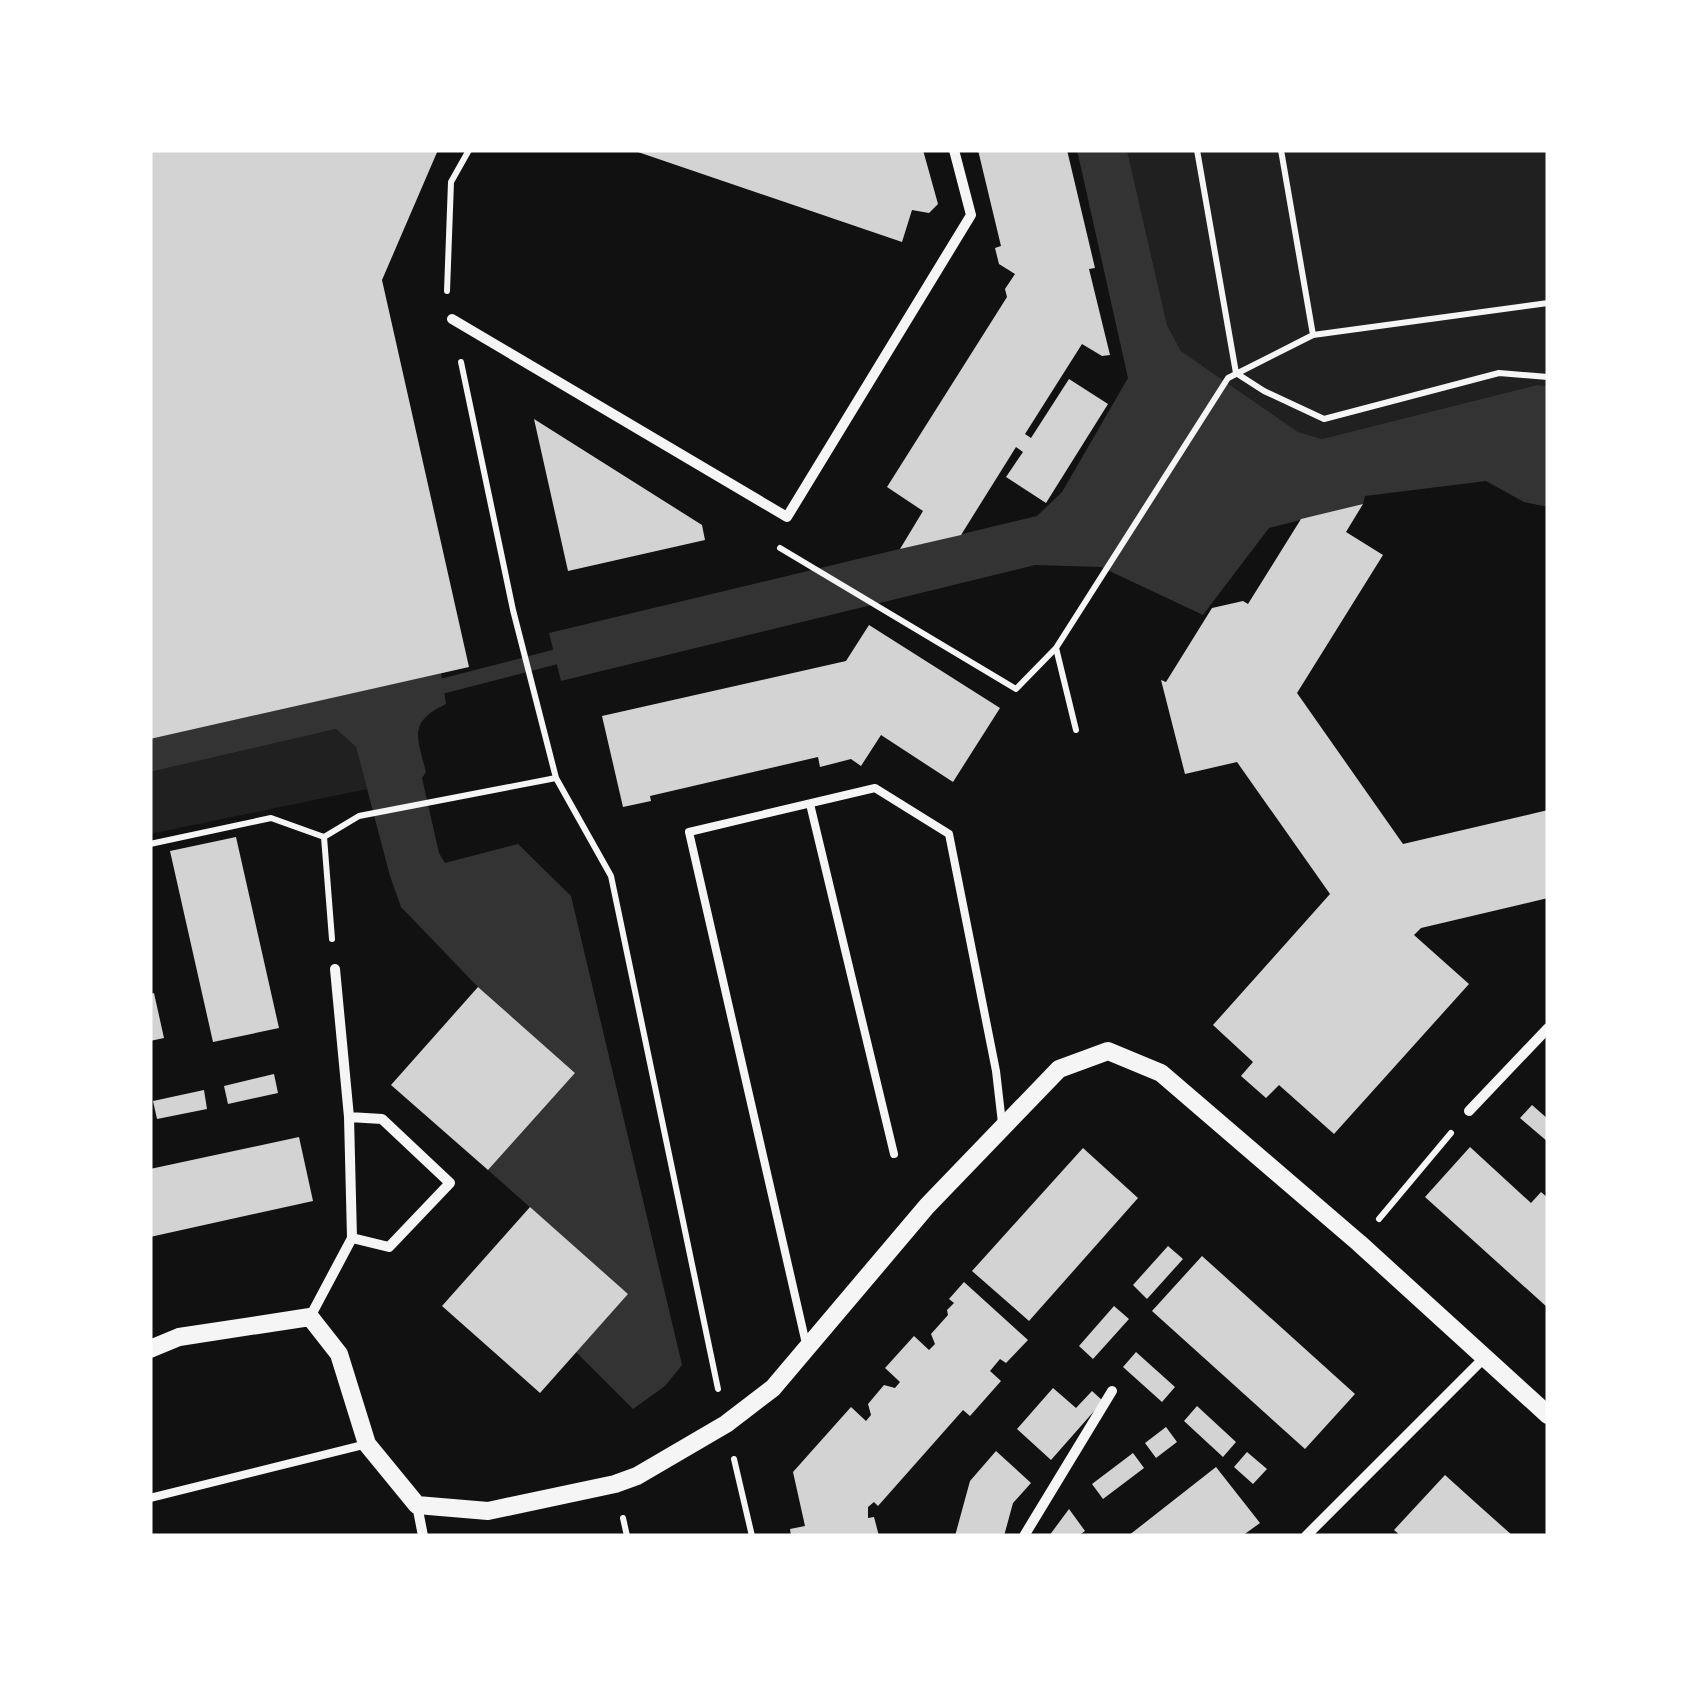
<svg xmlns="http://www.w3.org/2000/svg" width="1698" height="1686" viewBox="0 0 1698 1686" font-family="Helvetica,sans-serif">
<style>
.green{fill:#202020}
.water{fill:#333}
.lines{fill:none;stroke-linecap:round;stroke-linejoin:round}
.stream{stroke:#333;stroke-width:15}
.building{fill:#d3d3d3}
.path{stroke:#f5f5f5;stroke-width:6}
.service{stroke:#f5f5f5;stroke-width:8}
.minor{stroke:#f5f5f5;stroke-width:10}
.tertiary{stroke:#f5f5f5;stroke-width:18}
</style>
<rect width="100%" height="100%" fill="#111"/>
<path class="green" d="M1127 150H1548V386L1537 385 1322 439 1298 432 1181 351 1167 325Z
M336 729 356 747 367 789 150 834V772Z"/>
<path class="water" d="M1077 150H1127L1167 325 1181 351 1298 432 1322 439 1537 385 1548 386V507L1524 502 1486 481 1365 496 1363 504 1269 528 1203 615 1101 567 1035 565 561 681 549 633 1037 516 1062 492 1128 378Z
M441 673 446 704C408 722 417 737 426 772L422 778 439 853 445 863 518 844 571 896 682 1365 665 1386 633 1409 576 1352 628 1294 488 1170 575 1073 478 987 401 907 390 876 356 747 336 729 150 772V739Z"/>
<g class="lines">
<path class="stream" d="M443 686 555 657"/>
</g>
<path class="building" d="M150 150H438L382 280 469 667 150 739Z
M632 150H923L938 204 929 213 912 210 902 242Z
M978 150H1067L1095 268 1089 269 1110 355 1102 356 1082 344 1025 434 1031 438 1069 379 1108 404 1046 503 1006 477 1023 452 1016 447 961 535 900 549 923 511 887 487 1007 297 1005 289 1015 274 999 264 995 248 1001 246Z
M534 419 702 525 705 540 568 571Z
M1363 504 1346 532 1383 555 1297 693 1403 844 1548 810V898L1421 928 1414 935 1469 984 1334 1134 1279 1085 1266 1098 1241 1076 1253 1062 1213 1025 1330 894 1237 762 1185 774 1161 680 1166 682 1212 608 1243 601 1248 604 1301 519Z
M869 625 1000 708 953 782 881 735 861 766 851 759 820 767 818 757 650 796 651 801 623 807 602 716 846 661Z
M236 837 279 1028 213 1042 170 851Z
M478 987 575 1073 488 1170 391 1085Z
M154 993 164 1038 150 1041V994Z
M274 1074 278 1093 228 1104 224 1086Z
M204 1090 207 1109 157 1119 153 1101Z
M1532 1105 1548 1119V1142L1520 1118Z
M299 1137 313 1201 150 1237V1169Z
M1470 1147 1531 1203 1541 1192 1548 1198V1308L1425 1197Z
M1083 1148 1138 1198 1029 1321 972 1271Z
M530 1207 628 1294 540 1393 442 1306Z
M1168 1246 1183 1259 1147 1299 1133 1285Z
M1202 1256 1355 1394 1305 1449 1152 1311Z
M964 1282 1028 1340 1006 1363 1000 1359 990 1371 1001 1381 970 1416 963 1410 878 1506 874 1502 868 1507V1518L874 1517 879 1536H791L790 1529 805 1526 793 1472 851 1407 866 1421 871 1415 868 1404 884 1385 895 1388 900 1382 885 1368 914 1336 929 1350 935 1344 931 1334 948 1315 947 1310 954 1303 949 1299Z
M1114 1306 1129 1319 1093 1359 1079 1346Z
M1136 1352 1175 1387 1162 1402 1123 1367Z
M1053 1388 1076 1408 1092 1391 1103 1401 1051 1460 1017 1429Z
M1197 1406 1236 1442 1223 1457 1184 1421Z
M1166 1427 1177 1442 1156 1458 1145 1443Z
M996 1451 1031 1483 1013 1503 1004 1536H955L970 1481Z
M1247 1452 1267 1469 1253 1484 1234 1467Z
M1133 1453 1144 1468 1103 1499 1092 1484Z
M1216 1467 1260 1523 1242 1536H1128Z
M1445 1475 1476 1503 1513 1536H1401L1394 1530Z
M1069 1509 1085 1531 1078 1536H1049Z"/>
<g class="lines">
<path class="path" d="M1197 150 1236 373 1264 391 1324 419 1499 373 1548 377
M1281 150 1313 335 1548 303
M447 291 451 182 469 150
M461 362 513 610 556 778 611 876 718 1389
M780 548 1016 689 1056 648
M1076 730 1056 648 1228 378 1313 335
M150 844 271 818 324 837
M332 939 324 837 359 816 556 778
M1379 1219 1451 1133
M734 1459 752 1536
M623 1518 627 1536"/>
<path class="service" d="M810 804 894 1154
M807 1348 689 832 875 788 949 834 996 1071 1002 1123
M150 1498 367 1444"/>
<path class="minor" d="M452 319 787 517 971 215 954 150
M1469 1111 1548 1028
M349 1117 382 1119 450 1183 389 1247 352 1238
M310 1317 352 1238 349 1117 335 969
M417 1505 423 1536
M1024 1536 1112 1391
M1306 1536 1484 1358"/>
<path class="tertiary" d="M150 1349 179 1337 310 1317 339 1354 367 1444 417 1505 488 1511 615 1484 637 1476 726 1424 773 1388 927 1206 1059 1069 1108 1051 1161 1073 1359 1243 1548 1415"/>
</g>
<rect width="1698" height="1686" fill="none" stroke="#ffffff" stroke-width="305"/>
</svg>
